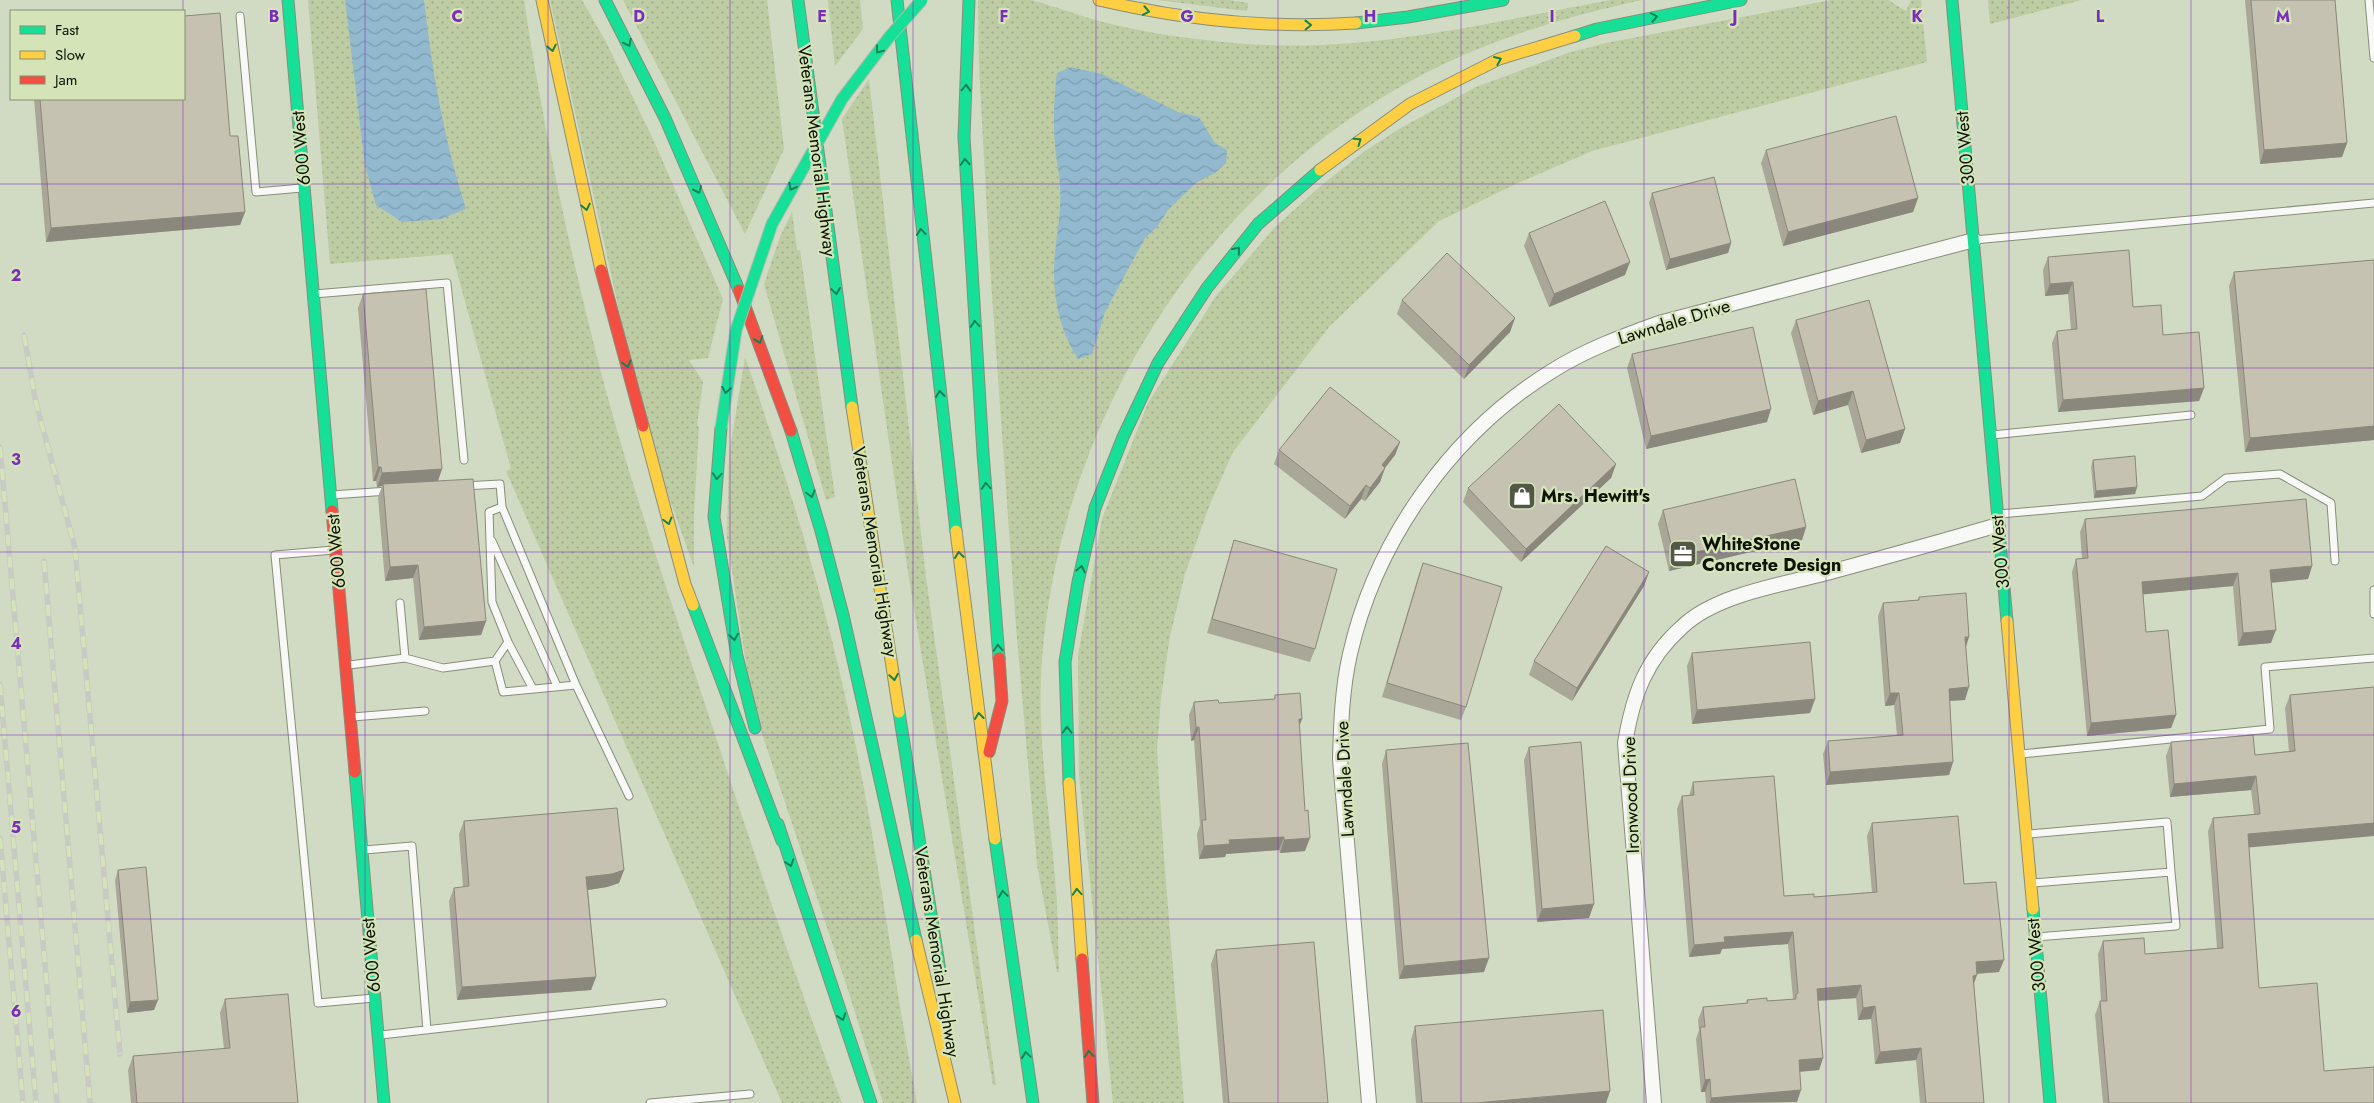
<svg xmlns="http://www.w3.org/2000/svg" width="2374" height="1103" viewBox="0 0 2374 1103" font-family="Jost,sans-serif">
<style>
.green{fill:url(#green-dots)}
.water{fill:url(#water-waves)}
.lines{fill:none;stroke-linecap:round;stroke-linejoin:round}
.lane-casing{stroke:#878e7b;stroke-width:9}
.street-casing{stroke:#878e7b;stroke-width:16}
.fast-casing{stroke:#878e7b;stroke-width:13}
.slow-casing{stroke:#878e7b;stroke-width:13}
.jam-casing{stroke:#878e7b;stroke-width:13}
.lane{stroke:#f8f9f6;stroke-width:7}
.street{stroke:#f8f9f6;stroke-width:14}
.fast{stroke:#16e098;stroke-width:11}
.slow{stroke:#ffcf43;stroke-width:11}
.jam{stroke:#f24e42;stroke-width:11}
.rail-casing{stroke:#c8cac4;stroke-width:5.5}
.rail{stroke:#d4e4b8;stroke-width:4;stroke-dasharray:11;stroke-linecap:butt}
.fast-bridge-casing{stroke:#b5b9ae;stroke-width:13;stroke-linecap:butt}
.fast-bridge{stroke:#16e098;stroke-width:11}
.wall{fill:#a9a798}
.shaded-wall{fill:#8a887c}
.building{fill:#c5c2b1;stroke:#8a887c}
.oneway{stroke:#128355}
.grid{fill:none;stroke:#7b2cbf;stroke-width:1;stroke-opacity:0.55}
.labels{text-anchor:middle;stroke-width:4.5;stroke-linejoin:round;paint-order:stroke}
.street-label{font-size:18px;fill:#0d1204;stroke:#d4e4b8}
.poi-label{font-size:18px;font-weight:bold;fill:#0d1204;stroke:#d4e4b8;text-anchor:start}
.grid-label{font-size:16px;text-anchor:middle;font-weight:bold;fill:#7b2cbf;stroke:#d4e4b8;stroke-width:4.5;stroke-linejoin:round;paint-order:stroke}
</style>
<defs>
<pattern id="green-dots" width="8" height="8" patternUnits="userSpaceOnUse" patternTransform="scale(1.25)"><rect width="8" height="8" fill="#bdcca3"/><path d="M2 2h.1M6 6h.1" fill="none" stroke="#a1ae8b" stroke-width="1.8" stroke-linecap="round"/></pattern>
<pattern id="water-waves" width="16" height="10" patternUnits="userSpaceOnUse" patternTransform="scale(1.25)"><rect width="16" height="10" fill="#93b9cf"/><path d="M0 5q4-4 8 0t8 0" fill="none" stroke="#7e9eb0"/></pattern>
</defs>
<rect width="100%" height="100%" fill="#d1dac2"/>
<path class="green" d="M308 0H524C542 120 567 239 597 357 627 474 667 589 705 704 749 838 793 971 842 1103H782L506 471 511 469 452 254 330 264Z
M550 0H582L606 42 653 139 723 299 708 358 689 360 703 382 697 425 699 427 694 514V567L647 436Z
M623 0H767L784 149 745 234Z
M828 0H860L863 29 835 66Z
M978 0C995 0 1015 0 1031 0 1055 6 1079 16 1103 22 1146 33 1190 39 1234 43 1361 55 1487 23 1611 0H1642C1578 14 1518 31 1459 57 1223 162 1062 403 1042 659 1036 737 1050 812 1056 889 1058 916 1058 944 1059 972H1057L1037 865 1016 627 990 267 979 67Z
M1157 0H1230L1248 3 1247 11Z
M1831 0H1888L1906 11 1911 0H1921L1927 62 1592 151 1518 183 1439 221 1329 327 1233 452 1210 504 1185 574 1170 636 1161 697 1157 750 1164 858 1184 1103H1113L1079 775 1078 655 1102 519 1148 403 1216 296 1275 227 1323 184 1365 151 1399 129 1476 87 1568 53 1606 43Z
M1988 0H2082L1990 24Z
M869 79 926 577 996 1085H993L909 579 842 119Z
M792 212 797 250H800L835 497 826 500 764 284 780 237Z
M745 357C787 478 825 598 851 723 878 849 893 977 917 1103H883L849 993 752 704 727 537 729 455Z"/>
<path class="water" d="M345 0H424C432 71 444 140 466 209L441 219 402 222 376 205 365 166Z
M1071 67 1102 74 1178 112 1199 117 1215 143 1227 150 1226 163 1215 173 1197 182 1168 210 1157 227 1145 238 1105 312 1092 354 1078 359C1061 333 1054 303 1054 272 1054 244 1062 216 1060 188 1060 174 1056 160 1055 146 1053 122 1054 97 1057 73Z"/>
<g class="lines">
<g class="lane-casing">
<path id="lane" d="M2369 0 2374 58
M240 16 256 192 302 188
M1974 240 2374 203
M314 294 447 283 464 460
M1992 435 2191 415
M464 486 500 484 502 507
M332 495 388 491
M2000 514 2202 496 2226 478 2280 474 2331 503 2335 561
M492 541 557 686
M334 550 275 555 318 1003 374 998
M2374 590V614
M400 603 405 658
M508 642 533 689
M495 661 503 692 576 685
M349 665 405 658 443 668 495 661 508 642 492 602 489 512 502 507 576 685 629 796
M353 717 425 711
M2021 754 2270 729 2265 667 2374 658
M2028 834 2167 822 2171 872 2033 883
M364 850 412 846 427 1030
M2036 937 2176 926 2171 872
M381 1035 663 1003
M650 1103 750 1094"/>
</g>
<g class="street-casing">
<path id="street" d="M1369 1103 1340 759C1341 724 1342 689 1350 654 1376 539 1452 433 1552 371 1585 350 1623 336 1659 323L1974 240
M1654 1103 1625 743C1633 696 1645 660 1682 627 1717 593 1788 584 1834 571 1889 556 1943 541 1998 525"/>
</g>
<g class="fast-casing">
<path id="fast" d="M288 0 332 511
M605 0 665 118 739 290
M798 0 852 407
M897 0 956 531
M969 0 964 137 983 453 999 658
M1952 0 2007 621
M1356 23 1408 17 1503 0
M1575 36 1597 29 1741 0
M721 428 714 517 737 656 755 728
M791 431 821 531 843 615 916 940
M693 605 782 841
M899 712 940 971
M355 772 384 1103
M1069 783 1065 662 1078 582 1095 508 1123 437 1158 363 1207 288 1258 224 1320 170
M778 824 871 1103
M995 839 1033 1103
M2033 909 2050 1103"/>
</g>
<g class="slow-casing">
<path id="slow" d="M542 0 601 270
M1099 0C1184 20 1269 29 1356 23
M1320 170 1410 104 1499 59 1575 36
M852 407 899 712
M643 426 685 584 693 605
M956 531 995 839
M2007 621 2033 909
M1069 783 1082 959
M916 940 955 1103"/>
</g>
<g class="jam-casing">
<path id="jam" d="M601 270 643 426
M739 290 791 431
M332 511 355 772
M989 752 1002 701 999 658
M1082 959 1093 1103"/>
</g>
<use href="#lane" class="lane"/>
<use href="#street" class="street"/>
<use href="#fast" class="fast"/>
<use href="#slow" class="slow"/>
<use href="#jam" class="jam"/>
<g class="rail-casing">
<path id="rail" d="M24 335 36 403 75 548 120 1054
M0 447 57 1103
M44 561 90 1103
M0 684 36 1103
M0 838 23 1103"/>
</g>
<use href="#rail" class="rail"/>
<g class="fast-bridge-casing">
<path id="fast-bridge" d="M721 428 736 330 772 224 842 99 890 36 922 0"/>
</g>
<use href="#fast-bridge" class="fast-bridge"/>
</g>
<path class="wall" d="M2245 0H2335L2347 143 2342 157 2260 164Z
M34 99H184L245 212 240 225 46 242Z
M1766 150 1918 198 1913 212 1783 246 1761 163Z
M1652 193 1731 243 1728 253 1666 270 1649 203Z
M1529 233 1625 275 1549 307 1524 246Z
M2048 257 2133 307 2163 335 2204 388 2199 401 2058 412 2052 343 2057 331 2071 330 2068 294 2045 296 2043 270Z
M2374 260V440L2245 452 2229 286 2234 272Z
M363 294 442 469 438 481 486 621 481 635 419 640 413 578 385 581 378 497 382 486 377 487 376 481H373L358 308Z
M1402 300 1515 318 1510 332 1464 379 1397 314Z
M1796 320 1905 429 1900 443 1861 453 1848 405 1813 415 1791 333Z
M1632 354 1767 422 1646 449 1627 368Z
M1400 442 1395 455 1385 468 1380 482 1365 501 1361 499 1345 519 1274 464 1279 450Z
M2093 460 2137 487 2135 494 2094 498 2091 467Z
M1616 464 1611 478 1521 562 1463 502 1468 488Z
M1663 510 1806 527 1802 540 1669 571 1658 524Z
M2085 519 2312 566 2308 579 2271 583V643L2238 646 2233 586 2143 594 2146 632 2176 715 2171 728 2087 736 2072 572 2076 559 2082 558 2080 532Z
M1234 540 1315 649 1310 662 1207 633 1230 553Z
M1423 563 1466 707 1461 720 1382 697 1418 577Z
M1649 572 1644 586 1572 701 1529 675 1534 661Z
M1919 597 1966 646 1965 700 1950 701 1953 762 1949 775 1826 785 1823 754 1828 741 1897 735 1894 705 1885 706 1878 616 1883 603 1918 600Z
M1692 653 1815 699 1810 713 1692 724 1687 666Z
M2374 687 2249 847 2259 988 2324 1071 2374 1103H2103L2095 1015 2100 1001H2101L2098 954 2103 941 2145 954 2217 948 2208 831 2213 818 2254 814 2251 790 2170 797 2166 756 2171 742 2255 755 2289 751 2285 708 2290 695Z
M1275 695 1302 719 1299 727 1305 851 1280 853 1279 850 1226 854 1225 857 1199 859 1197 834 1200 825 1194 740 1191 741 1189 715 1194 702 1219 703 1274 699Z
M1529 747 1589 918 1537 922 1524 760Z
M1386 750 1484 972 1399 979 1382 764Z
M1693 782 1784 896 1814 897 1872 892 1867 836 1872 823 1964 884 1999 972 1977 974 1974 984 1984 1103H1920L1916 1060 1875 1064 1871 1019 1858 1020 1856 998 1818 1001 1823 1058 1819 1070 1800 1072 1797 1102 1706 1103 1705 1092H1701L1696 1039 1699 1030 1698 1020 1703 1007 1746 1004 1747 1000 1767 1001 1793 999 1788 944 1722 949 1720 954 1689 957 1677 809 1682 796H1689Z
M464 821 624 870 619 883 607 887 588 890 596 977 591 990 457 1000 449 901 454 888 463 887 459 834Z
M118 870 154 1010 127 1013 115 880Z
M1216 950 1328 1103H1223L1211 964Z
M225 999 298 1103H131L128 1070 133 1056 224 1049 220 1013Z
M1415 1026 1610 1091 1606 1103H1416L1411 1040Z"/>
<path class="shaded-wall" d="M2347 143 2342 157 2260 164 2264 150Z
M1918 198 1913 212 1783 246 1788 232Z
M245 212 240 225 46 242 51 228Z
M1731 243 1728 253 1666 270 1670 259Z
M1630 262 1625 275 1549 307 1554 294Z
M2073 282 2068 294 2045 296 2050 284Z
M1515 318 1510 332 1464 379 1469 365Z
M2204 388 2199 401 2058 412 2063 400Z
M1853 391 1848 405 1813 415 1818 401Z
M1771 409 1767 422 1646 449 1651 436Z
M2374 426V440L2245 452 2250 438Z
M1905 429 1900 443 1861 453 1866 440Z
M1400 442 1395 455 1377 478 1382 465Z
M1616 464 1611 478 1521 562 1526 549Z
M378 467H381L376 481H373Z
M1385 468 1380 482 1365 501 1370 488Z
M442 469 437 483 383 484 382 486 377 487 382 473Z
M1366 485 1361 499 1345 519 1350 506Z
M2137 487 2135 494 2094 498 2096 491Z
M1806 527 1802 540 1669 571 1674 557Z
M418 565 413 578 385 581 390 567Z
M2312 566 2308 579 2266 583 2270 570Z
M1649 572 1644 586 1572 701 1577 688Z
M2238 573 2233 586 2137 595 2142 582Z
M486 621 481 635 419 640 424 627Z
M2276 630 2271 643 2238 646 2243 633Z
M1965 637H1969L1965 650Z
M1969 687 1965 700 1944 701 1949 689Z
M1890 693H1899L1894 705 1885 706Z
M1815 699 1810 713 1692 724 1697 710Z
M2176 715 2171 728 2087 736 2091 723Z
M1299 719H1302L1297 732Z
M1196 727H1199L1194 740 1191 741Z
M1953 762 1949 775 1826 785 1830 772Z
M2256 776 2251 790 2170 797 2174 784Z
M2374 823V836L2243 848 2248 834Z
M1284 837 1279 850 1226 854 1225 857 1199 859 1204 846 1229 840Z
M1310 838 1305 851 1280 853 1284 840Z
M624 870 619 883 607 887 581 891 586 877Z
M1594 904 1589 918 1537 922 1542 909Z
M1793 932 1788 944 1722 949 1720 954 1689 957 1694 945 1724 937Z
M1489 958 1484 972 1399 979 1404 966Z
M2004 960 1999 972 1971 974 1976 962Z
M1977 975 1972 988 1973 976Z
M596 977 591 990 457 1000 462 987Z
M1861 985 1856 998 1812 1001 1817 989Z
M158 1000 154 1010 127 1013 130 1002Z
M1875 1006 1871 1019 1858 1020 1863 1008Z
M1921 1048 1916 1060 1875 1064 1880 1052Z
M1823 1058 1819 1070 1794 1072 1799 1060Z
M1710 1079 1705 1092H1701L1705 1080Z
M1801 1090 1797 1102 1710 1103 1711 1098Z
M1610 1091 1606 1103H1475Z"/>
<path class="building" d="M2251 0H2335L2347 143 2264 150Z
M220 13 230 136H238L245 212 51 228 40 99H184V16Z
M1896 116 1918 198 1788 232 1766 150Z
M1714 177 1731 243 1670 259 1652 193Z
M1605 201 1630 262 1554 294 1529 233Z
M2129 250 2133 307 2161 305 2163 335 2199 332 2204 388 2063 400 2057 331 2077 329 2073 282 2050 284 2048 257Z
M1447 253 1515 318 1469 365 1402 300Z
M2374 260V426L2250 438 2234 272Z
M426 289 442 469 382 473 381 467H378L363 294Z
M1869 300 1905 429 1866 440 1853 391 1818 401 1796 320Z
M1753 327 1771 409 1651 436 1632 354Z
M1330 387 1400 442 1382 465 1385 468 1370 488 1366 485 1350 506 1279 450Z
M1559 404 1616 464 1526 549 1468 488Z
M2135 456 2137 487 2096 491 2093 460Z
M473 479 486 621 424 627 418 565 390 567 383 484Z
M1795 479 1806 527 1674 557 1663 510Z
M2306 499 2312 566 2270 570 2276 630 2243 633 2238 573 2142 582 2146 632 2168 630 2176 715 2091 723 2076 559 2088 558 2085 519Z
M1234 540 1337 569 1315 649 1212 619Z
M1606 546 1649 572 1577 688 1534 661Z
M1423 563 1502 587 1466 707 1387 683Z
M1966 593 1969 637H1965L1969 687 1949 689 1953 762 1830 772 1828 741 1903 735 1899 693H1890L1883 603 1919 600V597Z
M1810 642 1815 699 1697 710 1692 653Z
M2374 687V823L2248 834 2259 988 2317 983 2324 1071 2374 1067V1103H2109L2100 1001H2107L2103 941 2144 938 2145 954 2223 948 2213 818 2260 814 2256 776 2174 784 2171 742 2253 735 2255 755 2295 751 2290 695Z
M1300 693 1302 719H1299L1305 811 1308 810 1310 838 1284 840V837L1229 840 1230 844 1204 846 1202 820H1206L1199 727H1196L1194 702 1218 700 1219 703 1275 699V695Z
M1581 742 1594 904 1542 909 1529 747Z
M1468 743 1489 958 1404 966 1386 750Z
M1774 776 1784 896 1814 894V897L1877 892 1872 823 1958 816 1964 884 1996 882 2001 929 2004 960 1976 962 1977 975 1973 976 1984 1103H1926L1921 1048 1880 1052 1875 1006 1863 1008 1861 985 1817 989 1823 1058 1799 1060 1801 1090 1711 1098 1710 1079 1705 1080 1700 1027H1705L1703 1007 1748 1003 1747 1000 1767 998V1001L1796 999V994L1798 993 1793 932 1724 937 1725 942 1694 945 1682 796 1694 795 1693 782Z
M617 808 624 870 612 874 586 877 596 977 462 987 454 888 469 886 464 821Z
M146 867 158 1000 130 1002 118 870Z
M1314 942 1328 1103H1229L1216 950Z
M288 994 298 1103H137L133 1056 230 1048 225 999Z
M1603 1010 1610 1091 1475 1103H1422L1415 1026Z"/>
<defs><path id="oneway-chevron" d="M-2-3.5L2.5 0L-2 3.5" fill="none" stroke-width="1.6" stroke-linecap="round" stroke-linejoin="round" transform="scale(1.25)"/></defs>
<g class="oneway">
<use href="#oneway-chevron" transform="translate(1146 11) rotate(11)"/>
<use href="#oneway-chevron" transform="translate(1654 17) rotate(-11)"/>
<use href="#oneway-chevron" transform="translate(1308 25) rotate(-1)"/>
<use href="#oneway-chevron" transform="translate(628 43) rotate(63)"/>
<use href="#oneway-chevron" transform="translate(552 48) rotate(78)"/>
<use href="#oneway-chevron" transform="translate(879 50) rotate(127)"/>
<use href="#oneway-chevron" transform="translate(1498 60) rotate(-23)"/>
<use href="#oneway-chevron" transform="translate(966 88) rotate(-88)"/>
<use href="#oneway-chevron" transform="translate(1358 141) rotate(-35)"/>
<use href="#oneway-chevron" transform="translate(965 162) rotate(-93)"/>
<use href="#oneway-chevron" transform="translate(792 187) rotate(118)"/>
<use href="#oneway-chevron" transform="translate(698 190) rotate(66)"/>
<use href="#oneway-chevron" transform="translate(586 207) rotate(78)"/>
<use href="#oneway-chevron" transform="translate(921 232) rotate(-96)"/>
<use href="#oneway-chevron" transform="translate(1237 250) rotate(-51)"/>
<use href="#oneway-chevron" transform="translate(836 291) rotate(82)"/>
<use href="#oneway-chevron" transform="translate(975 324) rotate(-94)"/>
<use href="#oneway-chevron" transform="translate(759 340) rotate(71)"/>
<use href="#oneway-chevron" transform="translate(627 364) rotate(75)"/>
<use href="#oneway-chevron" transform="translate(726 390) rotate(99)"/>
<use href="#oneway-chevron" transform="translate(940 394) rotate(-97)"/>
<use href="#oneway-chevron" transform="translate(717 476) rotate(94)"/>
<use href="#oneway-chevron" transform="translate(986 486) rotate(-94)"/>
<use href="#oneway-chevron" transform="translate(811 494) rotate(74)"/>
<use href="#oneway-chevron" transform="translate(668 521) rotate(75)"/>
<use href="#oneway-chevron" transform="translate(959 555) rotate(-97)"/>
<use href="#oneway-chevron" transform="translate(1081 569) rotate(-77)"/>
<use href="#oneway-chevron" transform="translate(734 637) rotate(81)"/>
<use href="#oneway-chevron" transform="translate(998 648) rotate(-94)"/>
<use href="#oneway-chevron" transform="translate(894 677) rotate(81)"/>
<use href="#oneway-chevron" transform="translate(979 716) rotate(-97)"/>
<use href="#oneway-chevron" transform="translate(1067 730) rotate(-91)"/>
<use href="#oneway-chevron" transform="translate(790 863) rotate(71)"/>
<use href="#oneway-chevron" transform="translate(1077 892) rotate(-94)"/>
<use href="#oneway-chevron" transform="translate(1003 894) rotate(-98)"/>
<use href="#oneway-chevron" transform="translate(842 1017) rotate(71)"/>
<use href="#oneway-chevron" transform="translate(1089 1054) rotate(-94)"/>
<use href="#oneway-chevron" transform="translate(1026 1055) rotate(-98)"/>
</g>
<path class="grid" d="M183 0V11M365 0V1103M548 0V1103M730 0V1103M913 0V1103M1096 0V1103M1278 0V1103M1461 0V1103M1644 0V1103M1826 0V1103M2009 0V1103M2191 0V1103M183 99V1103M0 184H2374M0 368H2374M0 552H2374M0 735H2374M0 919H2374"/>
<defs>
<g id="shop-square" transform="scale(1.4375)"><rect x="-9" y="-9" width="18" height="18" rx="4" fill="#525846" stroke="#d4e4b8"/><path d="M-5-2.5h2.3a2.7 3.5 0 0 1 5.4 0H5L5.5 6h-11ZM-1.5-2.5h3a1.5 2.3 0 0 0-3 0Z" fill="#fff"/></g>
<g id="office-square" transform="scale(1.4375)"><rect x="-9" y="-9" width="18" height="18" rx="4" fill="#525846" stroke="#d4e4b8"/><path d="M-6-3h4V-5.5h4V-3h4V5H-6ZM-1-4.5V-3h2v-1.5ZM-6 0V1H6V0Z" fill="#fff"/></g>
</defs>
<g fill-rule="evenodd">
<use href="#shop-square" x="1522" y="496"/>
<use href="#office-square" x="1683" y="554"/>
</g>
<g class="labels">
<g class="street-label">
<text transform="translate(301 148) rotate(-95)" y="6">600 West</text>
<text transform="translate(1965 148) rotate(-95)" y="6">300 West</text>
<text transform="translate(817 151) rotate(83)" y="6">Veterans Memorial Highway</text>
<text transform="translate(1674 322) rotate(-17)" y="6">Lawndale Drive</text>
<text transform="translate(336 551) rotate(-95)" y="6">600 West</text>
<text transform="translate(875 552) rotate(81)" y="6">Veterans Memorial Highway</text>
<text transform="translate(2000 552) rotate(-95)" y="6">300 West</text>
<text transform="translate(1345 779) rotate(-93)" y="6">Lawndale Drive</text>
<text transform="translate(1631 795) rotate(-92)" y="6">Ironwood Drive</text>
<text transform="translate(937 952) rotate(81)" y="6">Veterans Memorial Highway</text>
<text transform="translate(371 955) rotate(-95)" y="6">600 West</text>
<text transform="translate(2036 955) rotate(-95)" y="6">300 West</text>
</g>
<g class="poi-label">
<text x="1541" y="502">Mrs. Hewitt's</text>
<text x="1702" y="550">WhiteStone<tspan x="1702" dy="21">Concrete Design</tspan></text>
</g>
</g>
<g class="grid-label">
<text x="274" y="22">B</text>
<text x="457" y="22">C</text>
<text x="639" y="22">D</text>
<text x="822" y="22">E</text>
<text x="1004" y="22">F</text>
<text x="1187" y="22">G</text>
<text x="1370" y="22">H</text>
<text x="1552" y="22">I</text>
<text x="1735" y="22">J</text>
<text x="1917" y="22">K</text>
<text x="2100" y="22">L</text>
<text x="2283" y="22">M</text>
<text x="16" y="281">2</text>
<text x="16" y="465">3</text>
<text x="16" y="649">4</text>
<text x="16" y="833">5</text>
<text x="16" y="1017">6</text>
</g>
<rect x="10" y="10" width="175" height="90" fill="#d4e4b8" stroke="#849070"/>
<rect x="20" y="26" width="25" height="8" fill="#16e098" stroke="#849070"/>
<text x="55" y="35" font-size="15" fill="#0d1204">Fast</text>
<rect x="20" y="51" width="25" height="8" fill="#ffcf43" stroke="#849070"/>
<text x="55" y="60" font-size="15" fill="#0d1204">Slow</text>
<rect x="20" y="76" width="25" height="8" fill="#f24e42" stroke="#849070"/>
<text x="55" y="85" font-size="15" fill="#0d1204">Jam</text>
</svg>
